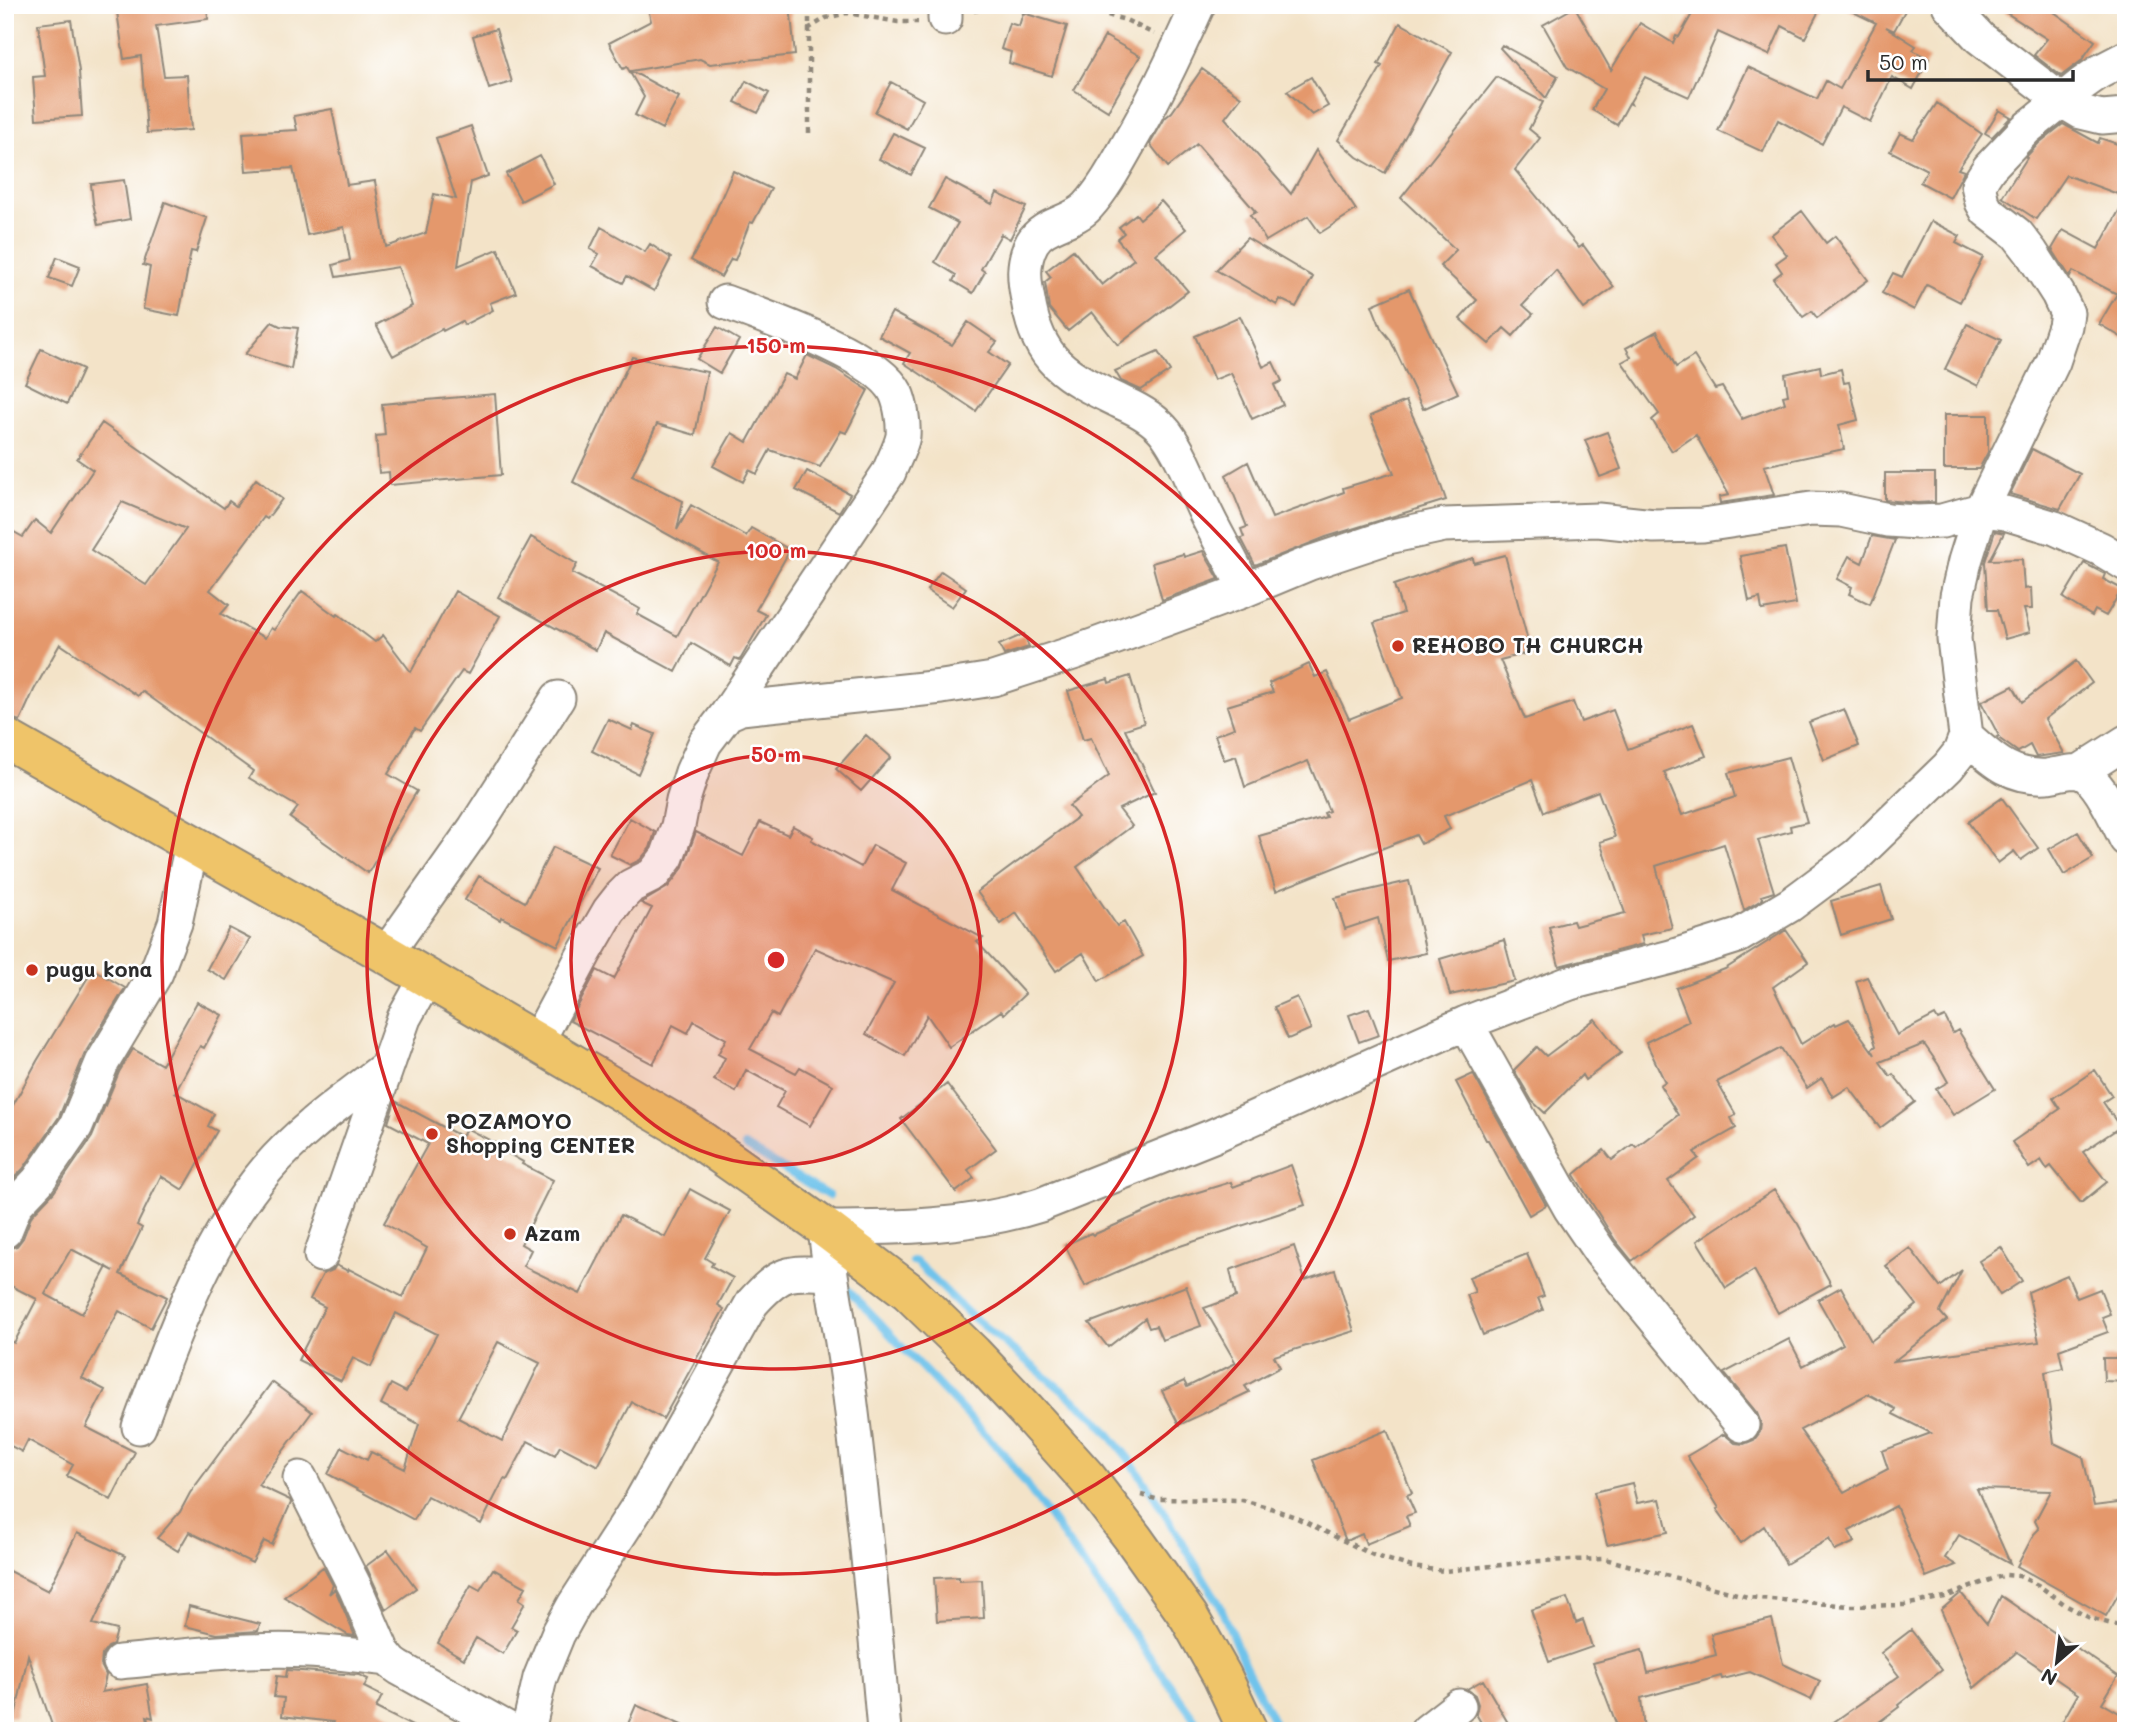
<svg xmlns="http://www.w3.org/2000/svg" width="2131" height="1736" viewBox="0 0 2131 1736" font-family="Mali,sans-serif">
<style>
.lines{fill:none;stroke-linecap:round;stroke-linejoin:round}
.stream{stroke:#6fc3eb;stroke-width:8}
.building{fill:#e4986c;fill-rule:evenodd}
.minor-casing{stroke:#8f877a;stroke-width:37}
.major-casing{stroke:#8f877a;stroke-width:42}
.path{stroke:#8f877a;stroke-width:4.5;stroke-dasharray:5 5;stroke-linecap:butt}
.minor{stroke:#fff;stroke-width:33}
.major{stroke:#efc469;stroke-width:38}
.ring{fill:none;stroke:#d62828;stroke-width:3.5}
.poi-dot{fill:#c8321e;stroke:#fff;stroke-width:2.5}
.labels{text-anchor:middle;stroke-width:5;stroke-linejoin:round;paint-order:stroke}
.poi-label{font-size:21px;font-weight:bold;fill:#2b2b2b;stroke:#fff;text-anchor:start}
.centre{fill:#d62828;stroke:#fff;stroke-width:3.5}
.ring-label{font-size:21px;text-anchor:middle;font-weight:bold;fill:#d62828;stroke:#fff;stroke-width:5;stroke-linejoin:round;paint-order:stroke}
</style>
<rect width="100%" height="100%" fill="#fff"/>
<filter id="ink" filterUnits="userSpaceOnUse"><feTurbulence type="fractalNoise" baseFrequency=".0143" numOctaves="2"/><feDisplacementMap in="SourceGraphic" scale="14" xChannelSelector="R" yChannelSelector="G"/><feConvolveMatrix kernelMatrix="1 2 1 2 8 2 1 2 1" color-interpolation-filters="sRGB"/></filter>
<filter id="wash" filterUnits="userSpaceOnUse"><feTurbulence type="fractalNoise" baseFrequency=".00686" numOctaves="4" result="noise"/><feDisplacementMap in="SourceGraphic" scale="28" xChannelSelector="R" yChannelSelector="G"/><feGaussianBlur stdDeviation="1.57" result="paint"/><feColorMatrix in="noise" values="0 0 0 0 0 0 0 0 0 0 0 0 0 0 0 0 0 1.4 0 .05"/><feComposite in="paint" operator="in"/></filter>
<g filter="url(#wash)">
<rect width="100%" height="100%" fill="#f3e3c8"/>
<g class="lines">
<path class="stream" d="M745 1146 829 1196
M912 1261 916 1262 969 1314 1096 1418 1129 1459 1156 1499 1220 1605 1245 1666 1278 1731
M843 1285 1005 1455 1203 1731"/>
</g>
<g id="blocks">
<path class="building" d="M116 5H207L208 19 156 26 164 76 187 75 191 130 147 133 141 56 124 59Z
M647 5H790L795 55 710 64 700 59 631 71 679 97 662 129 635 115 644 97 627 67 623 69 609 43 651 21Z
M1697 5H1822L1805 38 1782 26 1769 55 1718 32 1689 97 1645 77 1630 102 1631 104 1629 103 1617 125 1592 110 1604 89 1567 67 1543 25 1575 7 1611 70 1640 23 1673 43 1676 36 1679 37Z
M1839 5H1908L1894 31 1886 27 1916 46 1913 50 1929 59 1913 89 1892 77 1870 122 1841 107 1822 144 1778 120 1763 152 1718 131 1748 67 1817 99 1826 81 1840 89 1876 23Z
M1994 5H2044L2095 41 2081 61 2061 76 2034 55 2047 39Z
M1023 13 1067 26 1052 76 1009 63 1011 52 1001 49 1009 23 1019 26Z
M71 20 79 71 82 116 36 119 33 77 45 76 38 24Z
M1400 23 1452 52 1385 173 1357 157 1338 140 1382 66 1378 64Z
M496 29 512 82 489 89 473 36Z
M1105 36 1140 56 1108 111 1074 90Z
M1502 45 1558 76 1546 98 1500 48Z
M1202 69 1241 97 1225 118 1291 194 1316 150 1356 210 1320 233 1308 216 1266 241 1250 215 1256 212 1197 144 1168 167 1150 144 1165 118 1172 112Z
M1311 77 1328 106 1312 115 1287 91Z
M1497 77 1543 102 1529 129 1540 138 1515 170 1579 248 1583 245 1614 287 1584 309 1556 270 1523 305 1533 314 1513 336 1504 328 1489 344 1460 319 1477 300 1440 266 1456 250 1401 198Z
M746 81 769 93 758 113 735 102Z
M891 82 923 100 907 129 875 112Z
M1937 103 1982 134 1958 169 1964 171 1950 198 1920 182 1927 170 1890 151 1900 133 1913 139Z
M332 109 347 185 375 181 386 247 426 233 434 194 456 199 436 138 471 126 488 176 471 182 458 266 498 249 516 293 490 303 493 310 464 325 462 321 443 331 442 329 393 356 376 325 412 306 398 267 336 277 333 265 350 260 344 227 307 235 293 168 246 171 243 133 297 130 294 116Z
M1999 110 2011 117 1992 137 1985 133Z
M2063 124 2098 143 2100 138 2126 147V197L2066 175 2036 219 2002 197 2027 158 2026 157 2039 143Z
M893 133 925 148 911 175 879 159Z
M540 156 554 184 521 201 506 174Z
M733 171 771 189 753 223 750 222 735 260 731 259 721 277 691 260 707 231Z
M945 179 992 204 997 193 1026 207 1010 239 1001 234 981 269 985 272 973 293 953 281 956 275 935 262 958 223 929 208Z
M124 180 130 219 98 225 93 203 91 184Z
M2126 198V340L2099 324 2117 294 2073 271 2070 277 2052 249 2063 230 2098 249Z
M1161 201 1186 229 1156 254 1188 291 1118 345 1092 312 1068 331 1049 308 1045 282 1051 277 1046 271 1073 250 1102 285 1134 259 1117 239 1124 233 1119 227 1136 214 1140 219Z
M165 202 207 218 196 252 191 251 179 316 143 309 150 267 143 265Z
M1802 211 1826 243 1835 236 1868 280 1817 318 1812 311 1803 317 1773 279 1782 272 1776 263 1787 255 1771 235Z
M1931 221 1960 236 1956 243 1983 257 1960 302 1927 285 1914 310 1882 293 1893 273 1902 277Z
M601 227 645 252 650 244 671 258 654 291 627 276 623 283 592 266 599 254 590 249Z
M1247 238 1313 277 1296 307 1280 299 1277 305 1216 270Z
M57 257 80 266 72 286 49 278Z
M1409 289 1458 393 1423 409 1390 339 1381 328 1372 305Z
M892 312 952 345 968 322 997 342 989 352 1008 365 976 411 904 363 910 353 879 336Z
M1240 316 1263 367 1273 362 1282 381 1274 385 1283 405 1252 419 1231 373 1214 380 1195 336Z
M272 322 280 326 298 328 291 369 245 354Z
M1967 324 2001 340 1978 386 1945 369Z
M717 327 739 340 720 373 697 359Z
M1657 331 1676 367 1694 356 1715 389 1722 387 1742 419 1785 403 1783 396 1788 395 1785 374 1820 366 1821 374 1841 369 1844 383 1849 382 1858 420 1839 425 1844 449 1764 466 1774 495 1720 503 1719 497 1729 495 1696 435 1672 451 1652 420 1659 414 1622 362 1631 357 1626 348Z
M41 349 83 369 67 404 25 383Z
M1158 352 1170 371 1141 390 1121 381 1115 371Z
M807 355 836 369 868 390 846 433 841 431 820 467 770 450 757 474 749 470 743 482 713 466 732 433 747 442 784 374 795 379Z
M632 357 707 372 695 435 657 424 632 476 683 501 677 530 691 505 746 536 751 528 790 550 756 610 766 615 740 660 735 658 731 666 691 643 676 672 604 633 596 650 498 597 531 537 577 564 572 573 635 606 640 609 637 614 677 636 718 562 573 482Z
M495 394 501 475 390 485 389 472 379 473 376 436 385 435 382 404Z
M1406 401 1430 454 1446 500 1326 537 1255 565 1241 538 1244 537 1241 529 1247 527 1226 475 1248 462 1272 518 1344 492 1343 488 1394 473 1370 416Z
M1944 415H1988V452L1979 469H1944Z
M102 423 224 508 229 501 236 506 256 479 282 499 267 519 264 517 210 590 229 605 221 614 265 638 271 628 274 630 302 591 336 616 338 614 375 642 383 635 411 672 455 591 500 616 468 674 462 671 420 731 415 728 388 774 417 791 368 873 290 818 298 807 249 778 253 771 142 691 138 696 60 644 34 690 20 721 5 716V527L23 537 35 520 51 533 93 470 77 459ZM122 502 186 529 146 585 91 550Z
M1607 432 1621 469 1600 477 1585 440Z
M2032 449 2080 474 2060 509 2010 494Z
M807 471 850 494 839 512 796 490Z
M1885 473H1935V502L1917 503 1885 500Z
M1995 531 2004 533 1990 560 2022 559 2024 589 2031 588 2032 609H2024L2030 632 2005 639 1997 610H1988L1985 562Z
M1872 536 1895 540 1870 604 1849 594 1852 587 1837 579 1849 556 1862 563Z
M1785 548 1796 604 1762 610 1760 598 1749 601 1740 556Z
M1203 551 1219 579 1162 600 1152 563 1183 554 1184 557Z
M1505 555 1531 652 1500 660 1525 719 1573 702 1581 722 1613 710 1628 749 1693 724 1706 756 1664 772 1682 815 1735 797 1728 773 1788 757 1807 822 1790 826 1791 831 1758 840 1774 892 1761 896 1763 899 1744 910 1724 844 1656 866 1672 928 1641 935 1643 944 1559 966 1549 927 1573 921 1575 926 1625 913 1600 842 1615 837 1598 791 1544 812 1532 780 1444 816 1450 829 1421 844 1416 835 1276 891 1259 836 1326 817 1324 813 1329 811 1308 761 1245 787 1236 756 1224 760 1215 735 1234 728 1227 706 1273 692 1269 683 1309 664 1315 677 1327 672 1349 719 1402 698 1374 623 1403 613 1394 585 1453 564 1473 558 1474 563Z
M2084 563 2105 574 2103 579 2122 589 2106 616 2095 610 2092 616 2063 598Z
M941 571 966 588 952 607 927 590Z
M1024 634 1029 647 1004 655 999 645Z
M2076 661 2092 683 2045 719 2064 753 2036 757 2030 745 2018 752 1997 737 1999 736 1981 702 2013 686 2022 702Z
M1130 676 1144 723 1125 729 1155 792 1119 809 1132 826 1077 867 1117 926 1124 922 1143 956 1099 981 1083 953 1056 971 1016 913 1001 924 977 892 1078 817 1069 806 1109 776 1091 738 1083 740 1068 691 1108 679 1109 683Z
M1844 709 1859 746 1824 760 1809 722Z
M608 719 632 730 634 725 655 734 638 774 592 751Z
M866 735 891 757 861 791 836 769Z
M2002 798 2038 848 2021 860 2014 851 1998 863 1968 822Z
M630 818 655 832 650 848 640 860 630 865 610 855Z
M760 822 788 835 793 826 813 837 811 840 861 867 873 845 906 863 892 890 983 938 977 942 1025 994 1004 1014 1001 1011 949 1047 927 1015 905 1056 866 1034 894 983 815 948 778 1017 771 1013 750 1049 796 1073 800 1067 833 1085 810 1126 776 1107 785 1091 746 1070 736 1092 714 1080 725 1058 718 1054 726 1039 694 1021 688 1033 673 1025 653 1064 570 1021 597 970 614 979 652 908 641 903 668 887 682 869 696 832 743 856Z
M2078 832 2093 858 2064 875 2049 849Z
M553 847 598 868 558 946 501 917 500 920 465 900 479 876 525 902Z
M1409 881 1426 953 1388 961 1378 918 1345 929 1335 898Z
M1881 886 1891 919 1841 935 1831 901Z
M229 928 250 939 226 980 207 969Z
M1786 930 1808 962 1773 987 1801 1044 1835 1023 1836 1025 1849 1019 1875 1055 1872 1049 1876 1046 1856 981 1867 977 1897 1035 1935 1015 1938 1020 1945 1017 1953 1033 1958 1030 1995 1089 1953 1115 1936 1089 1948 1082 1938 1064 1924 1044 1880 1062 1890 1076 1893 1074 1915 1102 1880 1128 1849 1087 1833 1097 1822 1078 1807 1088 1781 1048 1717 1082 1736 1115 1731 1118 1736 1128 1694 1152 1699 1158 1668 1181 1694 1215 1632 1261 1615 1240 1574 1175 1604 1150 1612 1160 1633 1144 1636 1147 1678 1115 1660 1085 1665 1082 1646 1042 1689 1021 1676 988 1725 969Z
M1504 940 1515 981 1450 995 1440 959Z
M93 969 125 988 85 1053 59 1117 23 1169 5 1187V1120L37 1061Z
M1297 997 1311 1029 1288 1039 1274 1007Z
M197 1002 222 1015 204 1048 200 1046 175 1092 214 1114 208 1126 217 1131 183 1190 161 1176 137 1225 142 1228 120 1274 167 1297 151 1328 119 1311 82 1378 105 1390 86 1427 135 1452 111 1500 67 1476 73 1465 28 1440 22 1452 5 1443V1339L14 1343 37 1299 5 1283V1250L17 1246 23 1238 32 1215 54 1192 92 1137 119 1072 133 1049 162 1065ZM71 1249 114 1271 107 1267 82 1314 45 1294Z
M1369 1008 1379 1035 1359 1042 1349 1015Z
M1595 1019 1621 1053 1585 1080 1582 1075 1545 1113 1532 1101 1514 1070 1537 1047 1546 1056Z
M2095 1070 2112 1096 2103 1102 2120 1127 2083 1152 2107 1182 2081 1203 2051 1166 2047 1169 2041 1160 2029 1168 2012 1142 2060 1109 2053 1098Z
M1473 1074 1546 1205 1529 1215 1488 1140H1486L1456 1082Z
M947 1084 996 1149 968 1170 974 1178 956 1192 901 1119Z
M395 1101 462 1137 466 1128 503 1147 502 1150 523 1162 522 1164 553 1180 521 1244 531 1250 523 1266 580 1294 621 1215 665 1237 690 1189 730 1211 705 1258 713 1263 711 1266 733 1278 718 1305 724 1309 663 1419 632 1402 598 1466 560 1446 555 1455 528 1441 507 1480 504 1479 481 1524 427 1496 414 1520 328 1474 342 1447 367 1460 371 1452 405 1469 419 1424 381 1404 391 1384 406 1392 437 1334 396 1313 371 1367 353 1358 341 1381 298 1360 325 1307 310 1299 323 1274 333 1270 336 1265 348 1271 349 1269 403 1297 427 1248 384 1223 428 1144 388 1123ZM498 1342 540 1363 502 1441 458 1418Z
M1291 1165 1305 1205 1162 1252 1085 1286 1065 1245 1091 1233 1093 1235 1172 1200 1231 1182 1233 1187Z
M1774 1190 1798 1224 1831 1284 1778 1313 1754 1270 1726 1288 1697 1241Z
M1294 1246 1305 1280 1335 1270 1354 1331 1274 1356 1280 1367 1245 1386 1249 1392 1179 1425 1162 1391 1184 1381 1187 1387 1236 1363 1204 1308 1236 1297 1230 1270Z
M2001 1247 2022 1281 2000 1295 1979 1261Z
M1910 1248 1940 1287 1962 1270 1940 1312 1947 1320 1894 1361 2039 1342 2028 1292 2067 1275 2077 1298 2100 1289 2110 1314 2102 1317 2108 1332 2059 1350 2063 1368 2045 1372 2054 1443 2083 1457 2094 1506 2126 1502V1581L2106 1616 2017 1566 2034 1534 2039 1529 2035 1521 2051 1491 1977 1489 2010 1563 1959 1535 1945 1558 1956 1565 1926 1577 1896 1506 1849 1531 1855 1542 1835 1551 1829 1539 1786 1564 1764 1526 1741 1543 1717 1509 1719 1508 1687 1456 1724 1434 1735 1443 1744 1444 1754 1440 1760 1432 1761 1423 1757 1413 1724 1373 1789 1339 1803 1366 1843 1344 1818 1300 1841 1287 1871 1341 1917 1305 1886 1266ZM1868 1394 1896 1409 1893 1414 1931 1433 1882 1451 1888 1469 1844 1492 1800 1430Z
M1527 1254 1544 1296 1538 1298 1543 1310 1483 1335 1467 1295 1475 1292 1469 1277Z
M1186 1286 1201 1326 1162 1340 1156 1326 1149 1328 1145 1318 1108 1347 1089 1323Z
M2103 1358H2126V1382L2104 1381Z
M272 1382 312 1412 258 1485 290 1500 291 1503 272 1545 264 1541 252 1563 189 1532 178 1551 157 1538 180 1512 190 1493Z
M1387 1430 1412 1493 1407 1495 1415 1513 1406 1516 1410 1526 1366 1544 1362 1534 1346 1541 1313 1460Z
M1632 1483 1637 1503 1660 1499 1668 1532 1607 1545 1594 1492Z
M77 1533 125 1556 93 1624 117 1630 113 1645 108 1647 102 1655 101 1665 106 1675 102 1692 147 1684 153 1718 147 1716 150 1731H54L28 1655 15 1717 5 1716V1569L48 1591Z
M388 1550 416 1588 386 1610 366 1566Z
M323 1567 333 1585 329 1594 335 1589 355 1636 348 1635 284 1597Z
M493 1569 526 1587 519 1599 525 1603 511 1627 517 1630 503 1654 476 1638 464 1659 438 1643 471 1585 480 1590Z
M959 1577V1581L982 1580 984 1618 937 1621 934 1578Z
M1961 1593 1987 1624 2001 1596 2118 1676 2102 1703 2126 1717V1731H2057L2078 1694 2017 1652 1974 1688 1941 1610Z
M1567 1598 1576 1623 1583 1620 1592 1647 1549 1662 1531 1610Z
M189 1606 260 1624 258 1631 217 1634 185 1626Z
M1772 1619 1783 1664 1820 1681 1811 1700 1750 1672 1722 1679 1721 1676 1641 1698 1644 1731H1619L1593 1663 1642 1650 1648 1673 1716 1655 1711 1634Z
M1911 1630 1942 1670 1898 1705 1899 1707 1867 1731H1821L1899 1676 1881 1653Z
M287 1670 359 1675 368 1679 364 1687 382 1696 376 1708 422 1731H330L334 1722 282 1716 284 1698 274 1697 277 1676 286 1677Z
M1483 1680 1508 1723 1494 1731H1486L1476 1714 1478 1704 1475 1695 1467 1689Z
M636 1705 695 1731H625Z"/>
</g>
</g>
<g filter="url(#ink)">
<use href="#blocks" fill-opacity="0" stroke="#8f877a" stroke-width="2"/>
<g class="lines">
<g class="minor-casing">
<path id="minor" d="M1198 5C1177 52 1155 99 1129 143 1117 164 1105 187 1088 206 1073 223 1043 223 1032 243 1022 262 1024 280 1028 300 1038 364 1069 377 1123 403 1139 410 1155 419 1166 433 1182 455 1191 480 1202 505 1215 534 1232 560 1245 590
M1949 5 1980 38 2061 100 2081 112 2102 117 2126 115
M945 19V5
M725 302C765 317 879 356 896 393 901 404 904 424 903 436 901 447 893 461 889 472L727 714
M1966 736C1992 759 2009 778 2047 776 2055 775 2073 770 2079 772 2098 777 2118 823 2126 839
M2079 772 2126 742
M386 954 475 828 558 698
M1466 1023 1570 1208 1600 1252 1742 1425
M537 1042 584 954 609 911 620 897 631 886 653 875 667 857 678 826 683 800 692 772 705 743 727 714 741 708 942 687 993 679 1076 652 1245 590 1310 563 1388 537 1444 525 1598 520 1654 526 1703 525 1811 509 1841 510 1888 520 1917 522 1942 521 1981 510 2005 513 2055 528 2101 549 2126 564
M5 1231 16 1204 38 1181 76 1126 102 1063 156 973 175 923 192 844
M321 1255 404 1018 427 977
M139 1427C172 1338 205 1242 267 1169 300 1130 345 1099 385 1068
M300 1478 355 1587 383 1652 392 1663 399 1668 512 1731
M120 1662C183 1656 246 1648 308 1651 335 1652 362 1656 388 1659
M528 1731 540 1678 558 1634 574 1605 640 1503 752 1303C780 1272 788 1271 829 1274
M884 1731C874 1614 863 1497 848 1381 841 1330 830 1279 825 1228 897 1228 971 1227 1040 1205L1213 1136 1466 1023 1570 983 1671 957 1738 936 1790 905 1857 855 1948 767 1960 752 1966 736 1954 639 1957 596 1965 561 1981 510 2053 362 2065 326 2067 313 2058 294 2031 252 2017 234 1987 211 1982 202 1978 185 1989 168 2026 129 2082 84 2099 72 2126 58
M1427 1731 1459 1706"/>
</g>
<g class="major-casing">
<path id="major" d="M5 738 386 954 683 1128 825 1228 908 1291 973 1354 1026 1410 1087 1478 1133 1538 1189 1617 1222 1676 1248 1731"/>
</g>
<path class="path" d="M1069 5 1126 20 1154 34
M974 11 1001 5
M808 29 826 18 847 13 898 22H918
M809 133V5
M1141 1495 1156 1499 1242 1500 1268 1507 1295 1517 1373 1555 1412 1567 1444 1571 1539 1561 1605 1559 1748 1597 1850 1606 1904 1605 1945 1597 1992 1579 2006 1575 2019 1576 2038 1585 2067 1606 2090 1618 2126 1628"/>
<use href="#minor" class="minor"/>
<use href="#major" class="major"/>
</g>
</g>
<circle cx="776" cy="960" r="205" fill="#d62828" fill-opacity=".12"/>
<g class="ring">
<circle cx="776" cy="960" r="205"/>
<circle cx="776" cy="960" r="409"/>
<circle cx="776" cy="960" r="614"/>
</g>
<g class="poi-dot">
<circle cx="1398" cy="646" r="7"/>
<circle cx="32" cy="970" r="7"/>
<circle cx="432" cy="1134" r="7"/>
<circle cx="510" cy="1234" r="7"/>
</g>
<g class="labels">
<g class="poi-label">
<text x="1412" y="653">REHOBO TH CHURCH</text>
<text x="46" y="977">pugu kona</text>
<text x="446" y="1129">POZAMOYO<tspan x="446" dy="24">Shopping CENTER</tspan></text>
<text x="524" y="1241">Azam</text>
</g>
</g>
<circle cx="776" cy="960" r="10" class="centre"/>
<g class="ring-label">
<text x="776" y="353">150 m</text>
<text x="776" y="558">100 m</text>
<text x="776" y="762">50 m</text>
</g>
<rect width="2131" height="1736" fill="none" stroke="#fff" stroke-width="28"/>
<g transform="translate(2057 1662) rotate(208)" stroke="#ffffff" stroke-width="5" paint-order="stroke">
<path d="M0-5L12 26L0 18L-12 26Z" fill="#2b2b2b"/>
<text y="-10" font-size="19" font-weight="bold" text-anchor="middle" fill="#2b2b2b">N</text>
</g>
<path d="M1868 70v10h205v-10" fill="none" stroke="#2b2b2b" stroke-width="3.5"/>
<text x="1879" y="70" font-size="21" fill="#2b2b2b" stroke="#ffffff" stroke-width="5" paint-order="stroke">50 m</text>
</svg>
